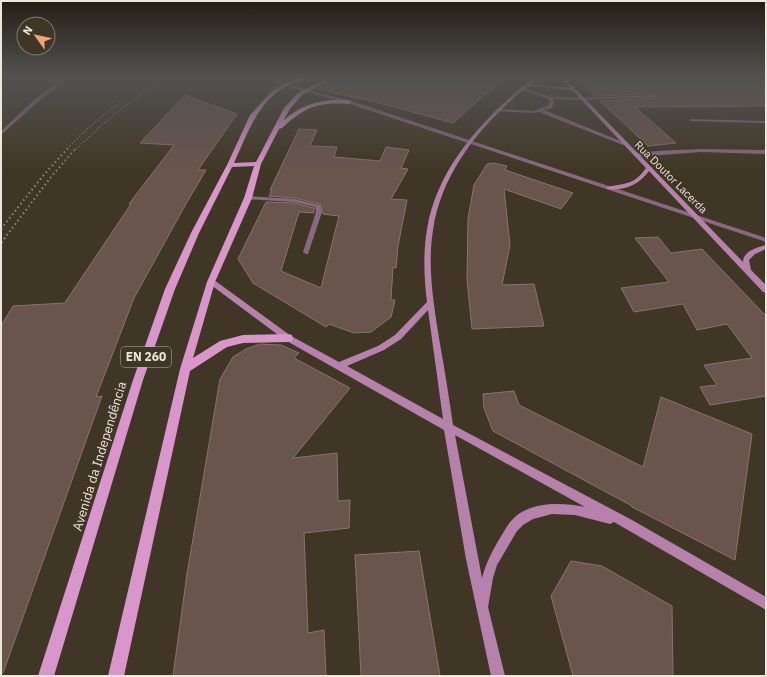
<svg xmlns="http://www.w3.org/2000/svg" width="767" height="677" viewBox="0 0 767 677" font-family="'IBM Plex Sans',sans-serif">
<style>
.building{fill:#6a544e;stroke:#8b736d}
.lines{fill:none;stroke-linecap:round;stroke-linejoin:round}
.service{fill:#896881;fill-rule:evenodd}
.minor{fill:#896881;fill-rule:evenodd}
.tertiary{fill:#896881;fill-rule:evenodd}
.secondary{fill:#b682ab;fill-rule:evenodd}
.primary{fill:#d996ca;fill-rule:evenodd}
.rail-far2{stroke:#91897b;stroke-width:1.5;stroke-dasharray:1 2.5;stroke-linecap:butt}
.rail-far1{stroke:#91897b;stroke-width:2;stroke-dasharray:1.5 3;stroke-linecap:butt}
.rail{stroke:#91897b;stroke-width:2.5;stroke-dasharray:2 3.5;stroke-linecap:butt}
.labels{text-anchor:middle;stroke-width:3.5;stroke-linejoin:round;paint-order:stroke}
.far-street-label{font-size:11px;fill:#ece6db;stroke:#403625}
.shield{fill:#403625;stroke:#b8b1a4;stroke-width:1}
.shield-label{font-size:12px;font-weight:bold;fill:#ece6db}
.street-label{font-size:13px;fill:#ece6db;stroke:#403625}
</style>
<rect width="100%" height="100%" fill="#403625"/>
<path class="building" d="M345 77H508L487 93 453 123 376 102 316 89 331 81Z
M576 77H758L766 83V106L635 107 676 143 648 146 600 101 654 98 655 95 652 94 595 96Z
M185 95 237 114 198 170H206L187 202 134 298 96 397 102 396 3 673 1 672V326L13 306 65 303 66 301 131 204H129L174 145 140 143Z
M299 129 317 130 310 146 337 147 334 157 380 161 386 147 409 150 401 168 408 169 391 199 407 200 398 246 396 268 393 267 391 300H395L391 317 371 332 354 333 329 324 326 327 253 283 238 259 266 202 294 203 314 208V213L299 212 281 271 321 288 339 216 323 214 320 204 294 198 269 196 272 190H270Z
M494 163 507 166 505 170 573 193 561 209 504 189 510 245 502 285 534 284 544 326 472 329 467 280 468 219 474 185 487 164Z
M658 237 671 253 702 249 766 316V396L710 405 700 387 717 385 704 365 752 358 727 324 697 330 683 304 634 312 621 288 669 282 635 238Z
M260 344 281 345 299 353 294 358 350 388 293 458 337 453 338 501 350 500 349 528 304 533 308 633 324 630 326 676H173L187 574 220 379 233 357 246 349Z
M514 391 519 405 643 467 661 397 752 434 735 560 632 507V506L493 431 484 408 483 394Z
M419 551 440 676H361L355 555Z
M571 561 602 566 672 606 673 676H573L551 596Z"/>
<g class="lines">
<path class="service" d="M521 87 551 97 585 98V100H583L553 99 554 101 552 108 544 110 628 144 623 145 539 112 534 113 495 111V110L497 109 534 111 548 106 550 101 548 99 521 89Z
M690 119 766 121V123L692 121H690Z
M248 196 294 199 320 205 322 212 308 254H306L303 252 316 212 315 207 294 202 246 199V197Z"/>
<path class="minor" d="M652 95 654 96V97L583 100 581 99 583 98Z
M701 149 766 150V154L701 152 636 157 633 155C642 150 688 150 701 149Z"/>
<path class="tertiary" d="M65 77H70L40 100 1 135V131L36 98Z
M267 77H273L286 84 351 101 766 238V242L347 103 284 86Z"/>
<path class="secondary" d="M534 77H539L531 84 570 88 560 77H564L743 262C743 251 758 247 766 245V249L755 254 749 260 751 270 766 285V293L763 292 649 171C639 185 624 191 607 189V187C626 183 634 185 646 168L573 91 548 87 528 86C483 123 442 170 433 230 427 268 434 306 440 344 445 371 449 398 453 425L632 520 766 597V610L614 522 610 524 575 515 552 514 533 519 523 525 517 531 497 565 493 578 488 607 505 676H491L466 559 444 430 285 340 207 282 211 279 214 280 291 336 339 362 378 346 395 335 427 302C424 278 423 253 427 229 438 164 486 116 534 77ZM428 310 443 419 347 366 384 350 401 339ZM455 435 585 507C562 502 529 501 512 520 507 525 504 532 500 538 492 551 486 563 482 578Z"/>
<path class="primary" d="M303 77H311C304 82 293 83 285 87 257 103 247 135 234 163L256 162 284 108 298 93 329 77H335L302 95 290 109 283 121C303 103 323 99 349 100L352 102 349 104C318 102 305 107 282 128L279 129 261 164 252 198 215 282 193 358 220 341 243 335 288 334 292 335 293 338 292 341 288 342 243 343 227 347 190 371 124 676H108L180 369 207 282 244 198 254 166 232 167 199 233 175 289 143 380 54 676H38L133 380 165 289 191 233 227 165 250 115 272 91 283 84Z"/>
<path class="rail-far2" d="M67 149 87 129 121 101
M76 149 114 114 165 77"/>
<path class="rail-far1" d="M1 229 42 177 68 148
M4 239 51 177 76 148"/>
<path class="rail" d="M1 243 5 238"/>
</g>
<linearGradient id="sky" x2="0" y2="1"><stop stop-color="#231e14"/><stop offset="0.45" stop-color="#535251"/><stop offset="1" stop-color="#535251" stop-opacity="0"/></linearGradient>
<rect width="767" height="172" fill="url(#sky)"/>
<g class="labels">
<g class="far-street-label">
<text transform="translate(671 177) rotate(45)" y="4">Rua Doutor Lacerda</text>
</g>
<rect class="shield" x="121" y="347" width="50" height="20" rx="3"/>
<g class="shield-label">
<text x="146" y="361">EN 260</text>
</g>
<g class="street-label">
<text transform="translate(99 456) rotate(-73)" y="5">Avenida da Independência</text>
</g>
</g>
<rect width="767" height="677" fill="none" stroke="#ece6db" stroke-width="4"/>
<g transform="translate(36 36) rotate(303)"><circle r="19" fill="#403625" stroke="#857c6e"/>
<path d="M0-3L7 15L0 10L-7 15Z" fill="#f1a17c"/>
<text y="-6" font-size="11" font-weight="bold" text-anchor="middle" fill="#ece6db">N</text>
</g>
</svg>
